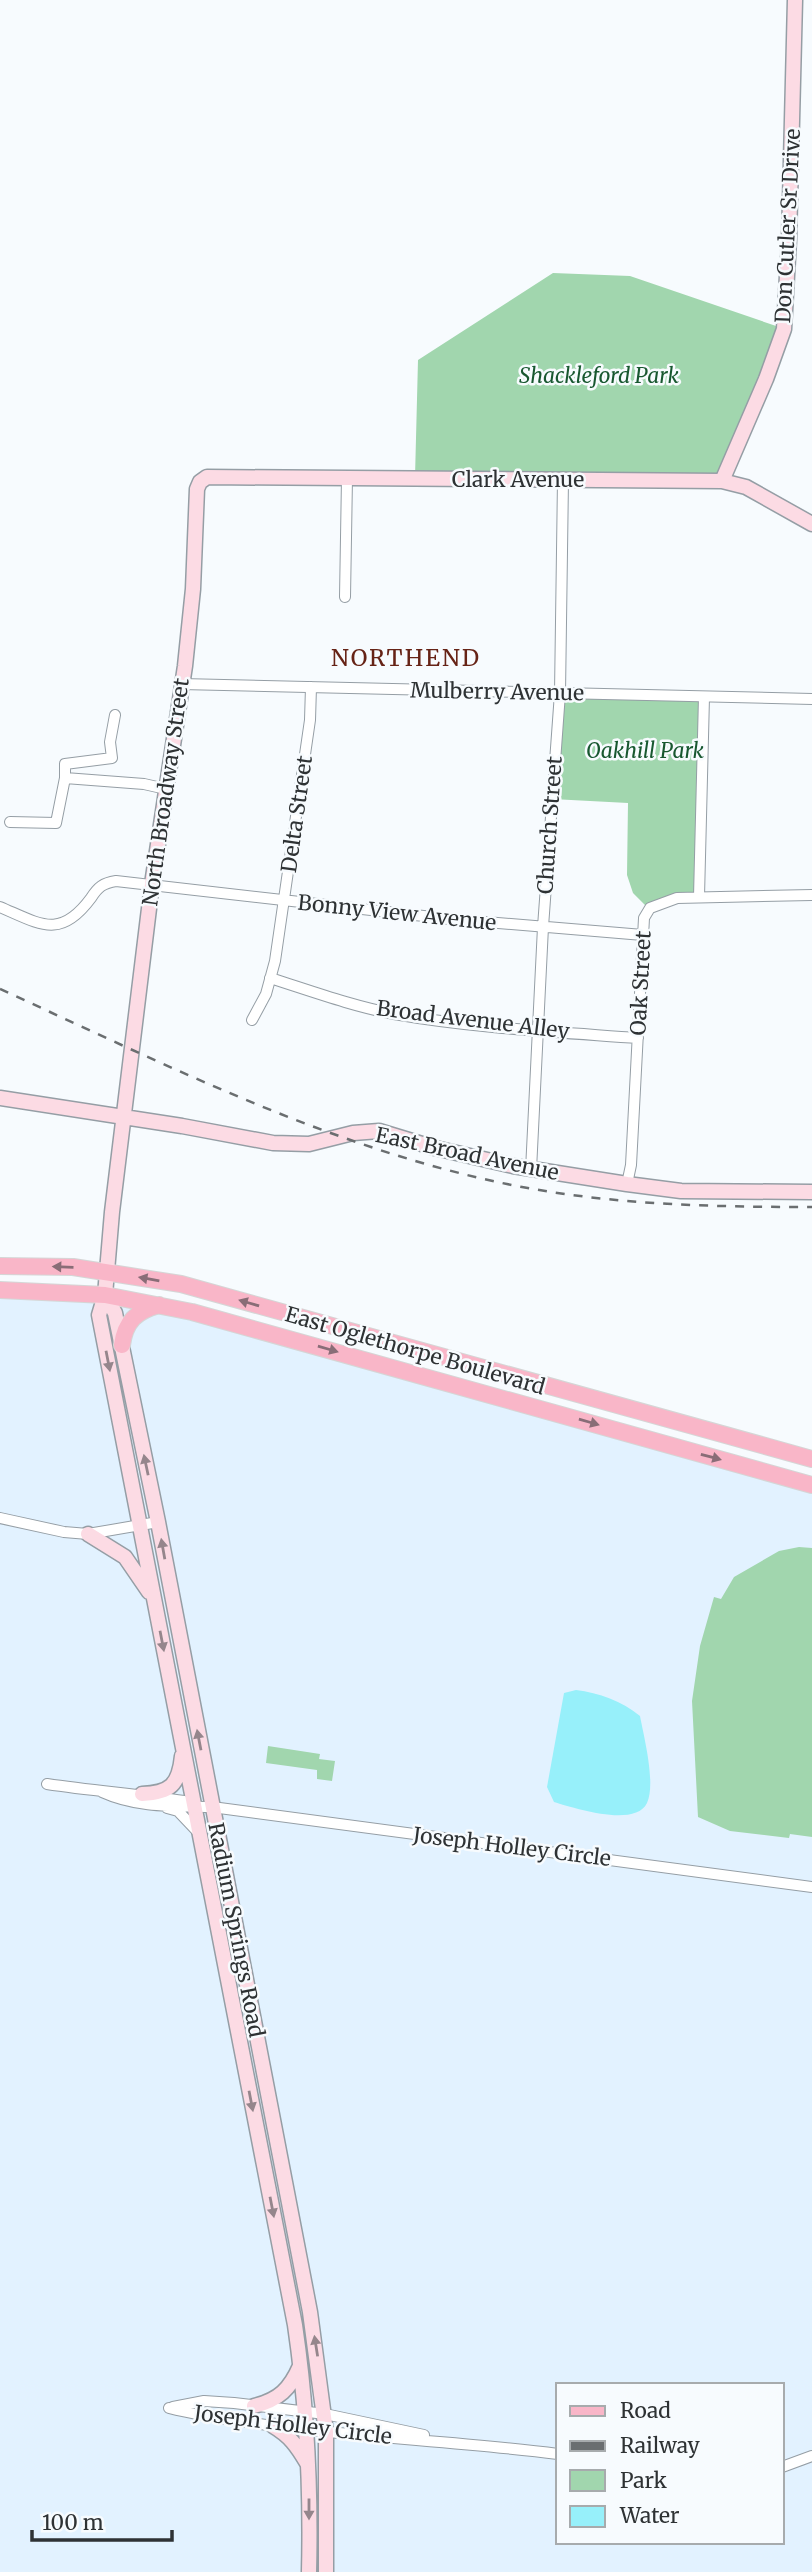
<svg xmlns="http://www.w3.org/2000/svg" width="812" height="2572" viewBox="0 0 812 2572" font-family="Merriweather,serif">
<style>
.built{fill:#e2f2ff;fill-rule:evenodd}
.green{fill:#a1d6ae}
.water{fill:#97f0fa}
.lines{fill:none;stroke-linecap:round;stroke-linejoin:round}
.street-casing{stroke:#959ea5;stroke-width:12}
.secondary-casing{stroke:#959ea5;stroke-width:17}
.primary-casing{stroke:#d5d6d6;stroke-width:18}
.street{stroke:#fff;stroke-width:10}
.secondary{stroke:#fcdbe4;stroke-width:14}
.primary{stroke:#f9b6c8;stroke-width:16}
.rail{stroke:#6a6e70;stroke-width:2.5;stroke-dasharray:9 9;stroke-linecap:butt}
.oneway{fill:#896d77}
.oneway2{fill:#95868c}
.labels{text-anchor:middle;stroke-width:5;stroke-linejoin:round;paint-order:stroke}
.street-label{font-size:21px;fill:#2e3234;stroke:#f7fbfe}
.park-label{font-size:21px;font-style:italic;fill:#185830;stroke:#f7fbfe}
.neighbourhood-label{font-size:23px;letter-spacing:2px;fill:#662316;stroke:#f7fbfe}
</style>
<rect width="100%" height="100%" fill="#f7fbfe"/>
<path class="built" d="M0 1295 66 1297 180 1311 812 1488V2572H0ZM558 2385H782V2542H558Z"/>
<path class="green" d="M553 273 630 276 782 328 721 479 415 477 418 360Z
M561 694 703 698 697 895 647 907 633 893 627 875 628 803 552 799Z
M799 1547 812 1548V1837L790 1834 789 1838 730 1831 698 1817 692 1701 700 1646 714 1597 721 1599 734 1577 779 1551Z
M268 1746 320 1754 319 1759 335 1761 332 1781 317 1779V1770L266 1763Z"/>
<path class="water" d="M576 1690C599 1693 622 1701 640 1716 644 1737 656 1783 647 1803 635 1828 574 1808 554 1802L547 1787 564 1693Z"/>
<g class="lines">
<g class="street-casing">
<path id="street" d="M345 597 347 478
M181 684 812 699
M65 778 144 784 166 789
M10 822 56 823 65 778V764L112 758 110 742 115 715
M699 897 704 697
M0 907C40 924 60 940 91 898 98 887 103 883 116 881L450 919 643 935
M270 978C311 991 352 1006 394 1014 474 1028 556 1032 638 1038
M252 1020 266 994 275 961 310 720 311 687
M531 1170 543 927 560 693 563 480
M627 1184 631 1165 644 918 650 908 677 898 812 895
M0 1518 64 1532 88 1534 158 1522
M47 1784C93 1791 138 1794 184 1801
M102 1792C137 1808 174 1806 212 1807L812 1887
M167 1808 178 1811 196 1830
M173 2407 204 2401 234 2403 325 2414 424 2435
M169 2408C204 2417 239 2421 275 2426 369 2438 464 2442 558 2454
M782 2467 812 2456"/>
</g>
<g class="secondary-casing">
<path id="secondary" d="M722 481 766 379 784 329 789 240 795 0
M0 1098 182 1126 273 1143 309 1144 353 1133 379 1131 435 1148 513 1166 627 1184 681 1191 812 1192
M105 1295 115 1313 158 1522 310 2312 326 2432V2572
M88 1534 125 1557 149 1592
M142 1794C170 1793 179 1785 182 1756
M254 2406C279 2400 290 2389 300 2366
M273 2426C290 2436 297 2446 307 2463
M309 2572C311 2489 307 2407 295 2325L99 1315 105 1295 112 1212 152 884 185 666 193 589 197 489 200 482 207 477 722 481 746 487 812 524"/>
</g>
<g class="primary-casing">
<path id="primary" d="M0 1266 73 1267 181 1284 812 1459
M0 1290 105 1295 192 1312 812 1485
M122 1345C125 1322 136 1311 159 1305"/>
</g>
<use href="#street" class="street"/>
<use href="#secondary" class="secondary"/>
<use href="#primary" class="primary"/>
<path class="rail" d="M0 989C169 1066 338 1152 522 1187 618 1205 715 1207 812 1207"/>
</g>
<defs><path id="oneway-solid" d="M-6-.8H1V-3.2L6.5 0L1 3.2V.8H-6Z" transform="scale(1.75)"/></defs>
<g class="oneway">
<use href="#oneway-solid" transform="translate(63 1267) rotate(-178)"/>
<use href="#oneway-solid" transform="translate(149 1279) rotate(-170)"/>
<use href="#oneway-solid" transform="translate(249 1303) rotate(-164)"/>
<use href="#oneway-solid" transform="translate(328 1349) rotate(16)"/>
<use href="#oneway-solid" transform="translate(589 1422) rotate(16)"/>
<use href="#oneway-solid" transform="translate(711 1457) rotate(15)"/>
</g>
<g class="oneway2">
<use href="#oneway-solid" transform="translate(108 1361) rotate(79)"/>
<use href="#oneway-solid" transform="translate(146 1465) rotate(-102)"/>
<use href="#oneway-solid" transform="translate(163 1549) rotate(-100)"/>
<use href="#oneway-solid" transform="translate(162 1641) rotate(79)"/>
<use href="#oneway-solid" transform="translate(199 1740) rotate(-101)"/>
<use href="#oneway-solid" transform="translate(251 2101) rotate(79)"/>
<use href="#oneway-solid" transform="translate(272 2207) rotate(79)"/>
<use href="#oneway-solid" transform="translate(316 2346) rotate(-99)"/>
<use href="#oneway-solid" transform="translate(309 2509) rotate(90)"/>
</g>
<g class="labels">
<g class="street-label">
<text transform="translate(788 226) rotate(-87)" y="7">Don Cutler Sr Drive</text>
<text x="518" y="487">Clark Avenue</text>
<text transform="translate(497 692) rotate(1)" y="7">Mulberry Avenue</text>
<text transform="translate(166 792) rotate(-82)" y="7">North Broadway Street</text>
<text transform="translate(297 814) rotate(-82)" y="7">Delta Street</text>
<text transform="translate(550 825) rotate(-86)" y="7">Church Street</text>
<text transform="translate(397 913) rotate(6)" y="7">Bonny View Avenue</text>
<text transform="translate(641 983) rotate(-87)" y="7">Oak Street</text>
<text transform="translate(473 1020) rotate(7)" y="7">Broad Avenue Alley</text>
<text transform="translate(467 1154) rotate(12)" y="7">East Broad Avenue</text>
<text transform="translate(415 1351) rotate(16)" y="7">East Oglethorpe Boulevard</text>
<text transform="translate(512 1847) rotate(7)" y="7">Joseph Holley Circle</text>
<text transform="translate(236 1930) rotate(79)" y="7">Radium Springs Road</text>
<text transform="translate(293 2425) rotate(7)" y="7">Joseph Holley Circle</text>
</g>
<g class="park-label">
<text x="599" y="383">Shackleford Park</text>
<text x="645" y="758">Oakhill Park</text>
</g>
<g class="neighbourhood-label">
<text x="406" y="666">NORTHEND</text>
</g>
</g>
<rect x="556" y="2383" width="228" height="161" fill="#f7fbfe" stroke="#a7abad" stroke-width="2"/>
<rect x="570" y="2406" width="35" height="10" fill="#f9b6c8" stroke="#a7abad" stroke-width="2"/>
<text x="620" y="2418" font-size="21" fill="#2e3234">Road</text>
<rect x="570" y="2441" width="35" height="10" fill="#6a6e70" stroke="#a7abad" stroke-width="2"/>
<text x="620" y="2453" font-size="21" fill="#2e3234">Railway</text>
<rect x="570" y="2470" width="35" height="21" fill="#a1d6ae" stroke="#a7abad" stroke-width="2"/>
<text x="620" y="2488" font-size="21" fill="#2e3234">Park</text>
<rect x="570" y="2506" width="35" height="21" fill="#97f0fa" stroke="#a7abad" stroke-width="2"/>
<text x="620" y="2523" font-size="21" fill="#2e3234">Water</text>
<path d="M32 2530v10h140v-10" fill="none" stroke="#2e3234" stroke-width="3.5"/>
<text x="42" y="2530" font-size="21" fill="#2e3234" stroke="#f7fbfe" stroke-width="5" paint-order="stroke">100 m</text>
</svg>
